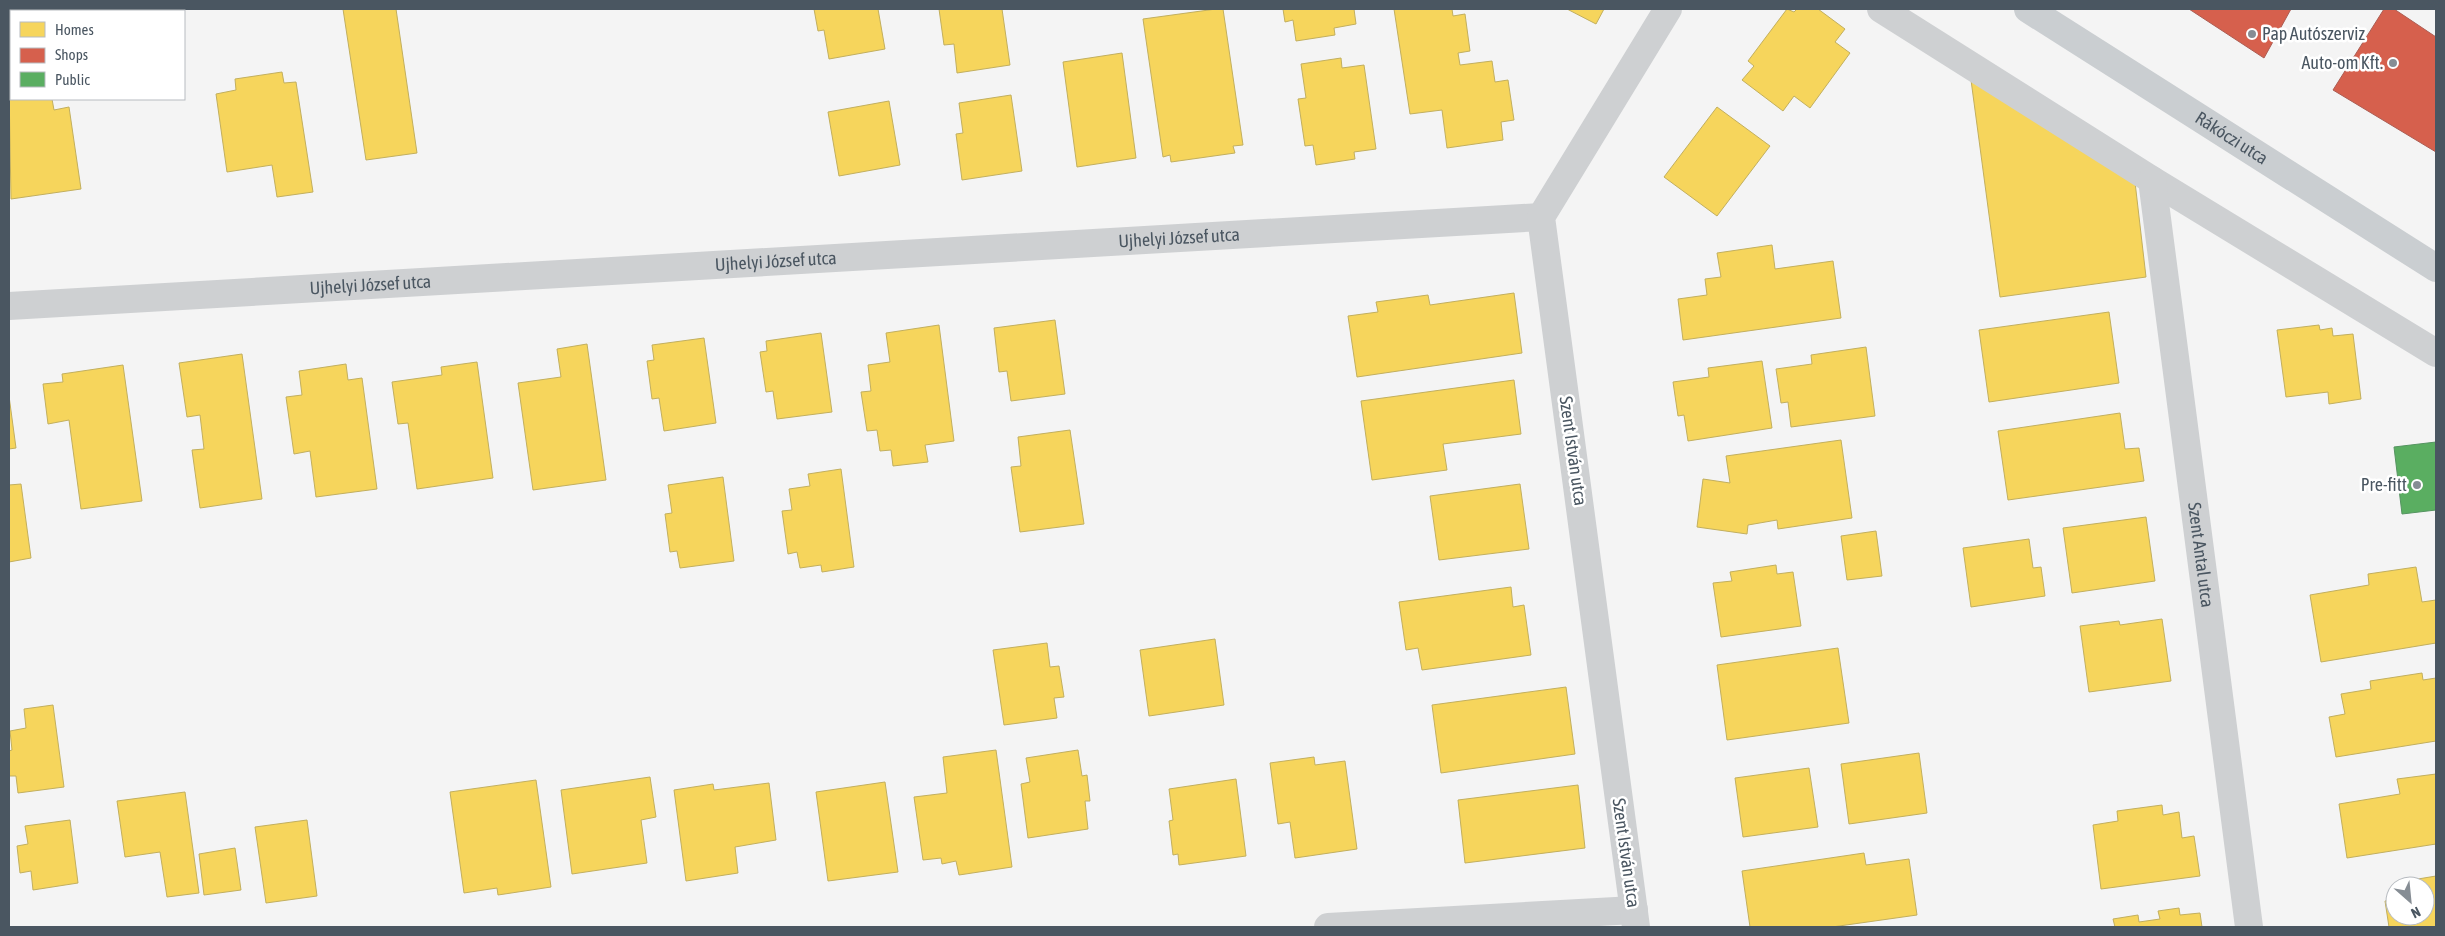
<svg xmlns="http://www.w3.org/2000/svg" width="2445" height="936" viewBox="0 0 2445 936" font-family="'Asap Condensed',sans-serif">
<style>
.homes{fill:#f6d55c;stroke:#c2af5e}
.shops{fill:#d6604d;stroke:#ac5d53}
.public{fill:#5aae61;stroke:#559461}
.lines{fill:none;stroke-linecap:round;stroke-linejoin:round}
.minor{stroke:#ced0d2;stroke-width:28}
.major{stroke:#caced1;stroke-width:28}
.poi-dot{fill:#868d94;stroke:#fff;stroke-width:2}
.labels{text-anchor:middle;stroke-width:5;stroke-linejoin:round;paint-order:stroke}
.poi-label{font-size:18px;fill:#4a5661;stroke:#fff;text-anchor:end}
.street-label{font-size:18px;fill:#4a5661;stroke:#fff}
</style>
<rect width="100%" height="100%" fill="#f4f4f4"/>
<path class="homes" d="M343 9H396L417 153 366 160Z
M814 9H878L885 49 829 59 824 30 818 31Z
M939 9H1002L1010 65 957 73 954 44 944 45Z
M1216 9H1223L1243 145 1233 146 1235 153 1171 162 1170 155 1163 157 1143 19Z
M1283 9H1354L1356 24 1334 28 1335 35 1296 41 1293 20 1285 22Z
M1394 9H1452L1453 16 1465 14 1470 51 1458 53 1460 65 1492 61 1495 82 1508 80 1514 120 1501 122 1503 140 1447 148 1442 110 1410 114Z
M1567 9H1604L1596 24Z
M1787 9 1794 12 1797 9H1818L1845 29 1835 42 1850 53 1810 108 1794 96 1783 111 1742 80 1754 66 1748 61Z
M1122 53 1136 158 1077 167 1063 62Z
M1341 58 1342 68 1364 65 1376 149 1354 152 1355 159 1316 165 1313 145 1305 146 1298 99 1306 98 1301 64Z
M282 72 284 83 296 82 313 192 277 197 272 165 227 172 216 94 236 90 235 79Z
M1971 80 2135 182 2146 277 2000 297Z
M9 88H11V99H52L54 110 69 107 81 189 11 199Z
M1011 95 1022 171 962 180 956 134 963 133 959 103Z
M889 101 900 165 839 176 828 112Z
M1717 107 1770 146 1717 216 1664 177Z
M1772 245 1775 269 1833 261 1841 318 1683 340 1678 299 1707 295 1705 279 1721 277 1717 253Z
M1514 293 1522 353 1357 377 1348 316 1378 312 1376 302 1428 295 1430 305Z
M2109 312 2119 383 1989 402 1979 330Z
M1055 320 1065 394 1011 401 1007 371 999 372 994 328Z
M939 325 954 441 925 445 928 462 893 466 891 450 880 451 877 430 867 431 861 392 871 391 868 365 890 362 886 333Z
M2319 325 2320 330 2332 328 2333 336 2353 334 2361 399 2329 404 2328 392 2286 397 2277 330Z
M821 333 832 412 777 419 773 391 766 392 760 352 767 351 766 341Z
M704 338 716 423 664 431 659 398 652 399 647 361 654 360 652 345Z
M587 344 606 480 533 490 518 383 561 377 557 349Z
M1866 347 1875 416 1791 427 1788 402 1781 403 1776 369 1812 364 1811 355Z
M242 354 262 499 200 508 192 450 204 449 200 415 187 417 179 363Z
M1762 361 1772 428 1688 441 1684 415 1678 416 1673 382 1709 377 1708 368Z
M477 362 493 478 417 489 408 423 398 424 392 382 442 375 441 367Z
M346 364 348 380 362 378 377 489 316 497 310 451 294 454 286 397 302 395 299 371Z
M123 365 142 501 81 509 69 420 48 424 43 384 63 382 62 374Z
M1514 380 1521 434 1443 444 1447 470 1372 480 1361 401Z
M9 396 16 448 9 449Z
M2120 413 2125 449 2139 448 2144 481 2008 500 1998 431Z
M1070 430 1084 524 1020 532 1011 467 1021 466 1018 437Z
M1841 440 1852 518 1778 529 1777 520 1748 525 1747 534 1697 527 1703 479 1730 483 1726 456Z
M841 469 854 567 822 572 821 565 800 568 797 552 788 554 782 511 792 510 789 489 810 486 808 474Z
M723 477 734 561 680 568 677 551 670 552 665 514 672 513 668 485Z
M21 484 31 558 9 562V485Z
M1520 484 1529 549 1439 560 1430 496Z
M2146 517 2155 581 2072 593 2063 528Z
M1876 531 1882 576 1847 580 1841 536Z
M2029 539 2033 568 2041 567 2045 596 1971 607 1963 548Z
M1776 565 1777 574 1793 572 1801 626 1721 637 1713 583 1732 581 1730 572Z
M2416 567 2422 602 2436 600V643L2321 662 2310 595 2369 585 2368 574Z
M1511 587 1513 607 1524 605 1531 655 1422 670 1418 648 1406 650 1399 602Z
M2162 619 2171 681 2089 692 2080 626 2119 621 2120 625Z
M1215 639 1224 705 1149 716 1140 650Z
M1047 643 1050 667 1059 666 1064 697 1054 698 1057 718 1004 725 993 650Z
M1838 648 1849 723 1727 740 1717 665Z
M2422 673 2423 680 2436 678V741L2336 757 2329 717 2345 714 2341 694 2371 689 2370 681Z
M1566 687 1575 754 1441 773 1432 705Z
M53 705 64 787 18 793 16 776H9V751L12 750 10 731 26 728 24 709Z
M996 750 1012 867 959 875 956 861 942 864 941 858 923 860 914 797 947 793 943 757Z
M1078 750 1082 776 1087 775 1090 801H1085L1088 829 1028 838 1021 784 1030 782 1026 758Z
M1919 753 1927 813 1849 824 1841 764Z
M1314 757 1315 765 1345 761 1357 849 1295 858 1290 822 1278 824 1270 763Z
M1809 768 1818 827 1743 837 1735 778Z
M2436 774V844L2347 858 2339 804 2400 794 2397 779Z
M650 777 656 817 641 820 647 863 572 874 561 790Z
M1236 779 1246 856 1179 865 1178 854 1173 855 1169 821 1173 820 1169 789Z
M536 780 551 887 498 895 497 888 464 893 450 792Z
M885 782 898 872 828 881 816 792Z
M769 783 776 840 735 847 738 873 686 881 674 790 713 784 714 790Z
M1578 785 1585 848 1465 863 1458 800Z
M185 792 199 893 167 897 160 852 125 857 117 801Z
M2162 805 2163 815 2179 812 2182 838 2194 836 2200 876 2101 889 2093 825 2118 821 2117 811Z
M70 820 78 883 33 890 31 871 20 873 17 846 28 844 25 826Z
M307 820 317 896 266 903 255 827Z
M235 848 241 890 204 895 199 854Z
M1864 853 1866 865 1909 859 1917 915 1832 927H1750L1742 871Z
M2436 876V927H2389L2385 901 2395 899V916H2425V886H2400V882Z
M2179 908 2180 915 2200 913 2202 927H2115L2113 919 2138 915 2139 922 2160 919 2158 911Z"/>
<path class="shops" d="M2189 9H2291L2264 58Z
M2384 9H2394L2436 37V152L2333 90Z"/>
<path class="public" d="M2436 442V510L2402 514 2394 447Z"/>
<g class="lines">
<g class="minor">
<path d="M1881 9 2152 180 2436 353"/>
<path id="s1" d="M2152 180 2249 927"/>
<path id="s2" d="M9 306 1541 217"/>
<path d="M1328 927 1634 910"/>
<path d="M1636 927 1541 217 1668 9"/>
</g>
<path class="major" id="s3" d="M2028 9 2436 268"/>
</g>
<g class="poi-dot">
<circle cx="2252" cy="34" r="5"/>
<circle cx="2393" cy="63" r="5"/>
<circle cx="2417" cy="485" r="5"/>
</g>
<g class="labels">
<g class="poi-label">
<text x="2262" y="40" text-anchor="start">Pap Autószerviz</text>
<text x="2383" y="69">Auto-om Kft.</text>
<text x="2407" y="491">Pre-fitt</text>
</g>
<g class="street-label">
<text dy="6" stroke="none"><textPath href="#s3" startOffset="241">Rákóczi utca</textPath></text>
<text dy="6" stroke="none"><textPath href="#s2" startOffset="1172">Ujhelyi József utca</textPath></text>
<text dy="6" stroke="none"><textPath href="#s2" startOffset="768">Ujhelyi József utca</textPath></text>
<text dy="6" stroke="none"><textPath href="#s2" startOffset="362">Ujhelyi József utca</textPath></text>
<text transform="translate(1573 451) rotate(82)" y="6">Szent István utca</text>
<text dy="6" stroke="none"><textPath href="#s1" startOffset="378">Szent Antal utca</textPath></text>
<text transform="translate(1626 853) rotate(82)" y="6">Szent István utca</text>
</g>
</g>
<rect width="2445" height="936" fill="none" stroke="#4a5661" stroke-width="20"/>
<rect x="10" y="10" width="175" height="90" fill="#ffffff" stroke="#b7bbc0"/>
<rect x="20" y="22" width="25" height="15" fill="#f6d55c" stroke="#b7bbc0"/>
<text x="55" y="35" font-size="15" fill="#4a5661">Homes</text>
<rect x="20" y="48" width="25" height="15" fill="#d6604d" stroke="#b7bbc0"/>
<text x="55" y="60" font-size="15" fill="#4a5661">Shops</text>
<rect x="20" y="72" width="25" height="15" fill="#5aae61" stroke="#b7bbc0"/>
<text x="55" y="85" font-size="15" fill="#4a5661">Public</text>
<g transform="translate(2410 901) rotate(153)"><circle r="24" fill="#ffffff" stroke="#b7bbc0"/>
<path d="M0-4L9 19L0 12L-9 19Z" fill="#868d94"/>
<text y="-8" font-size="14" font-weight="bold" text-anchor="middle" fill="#4a5661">N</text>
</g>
</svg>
